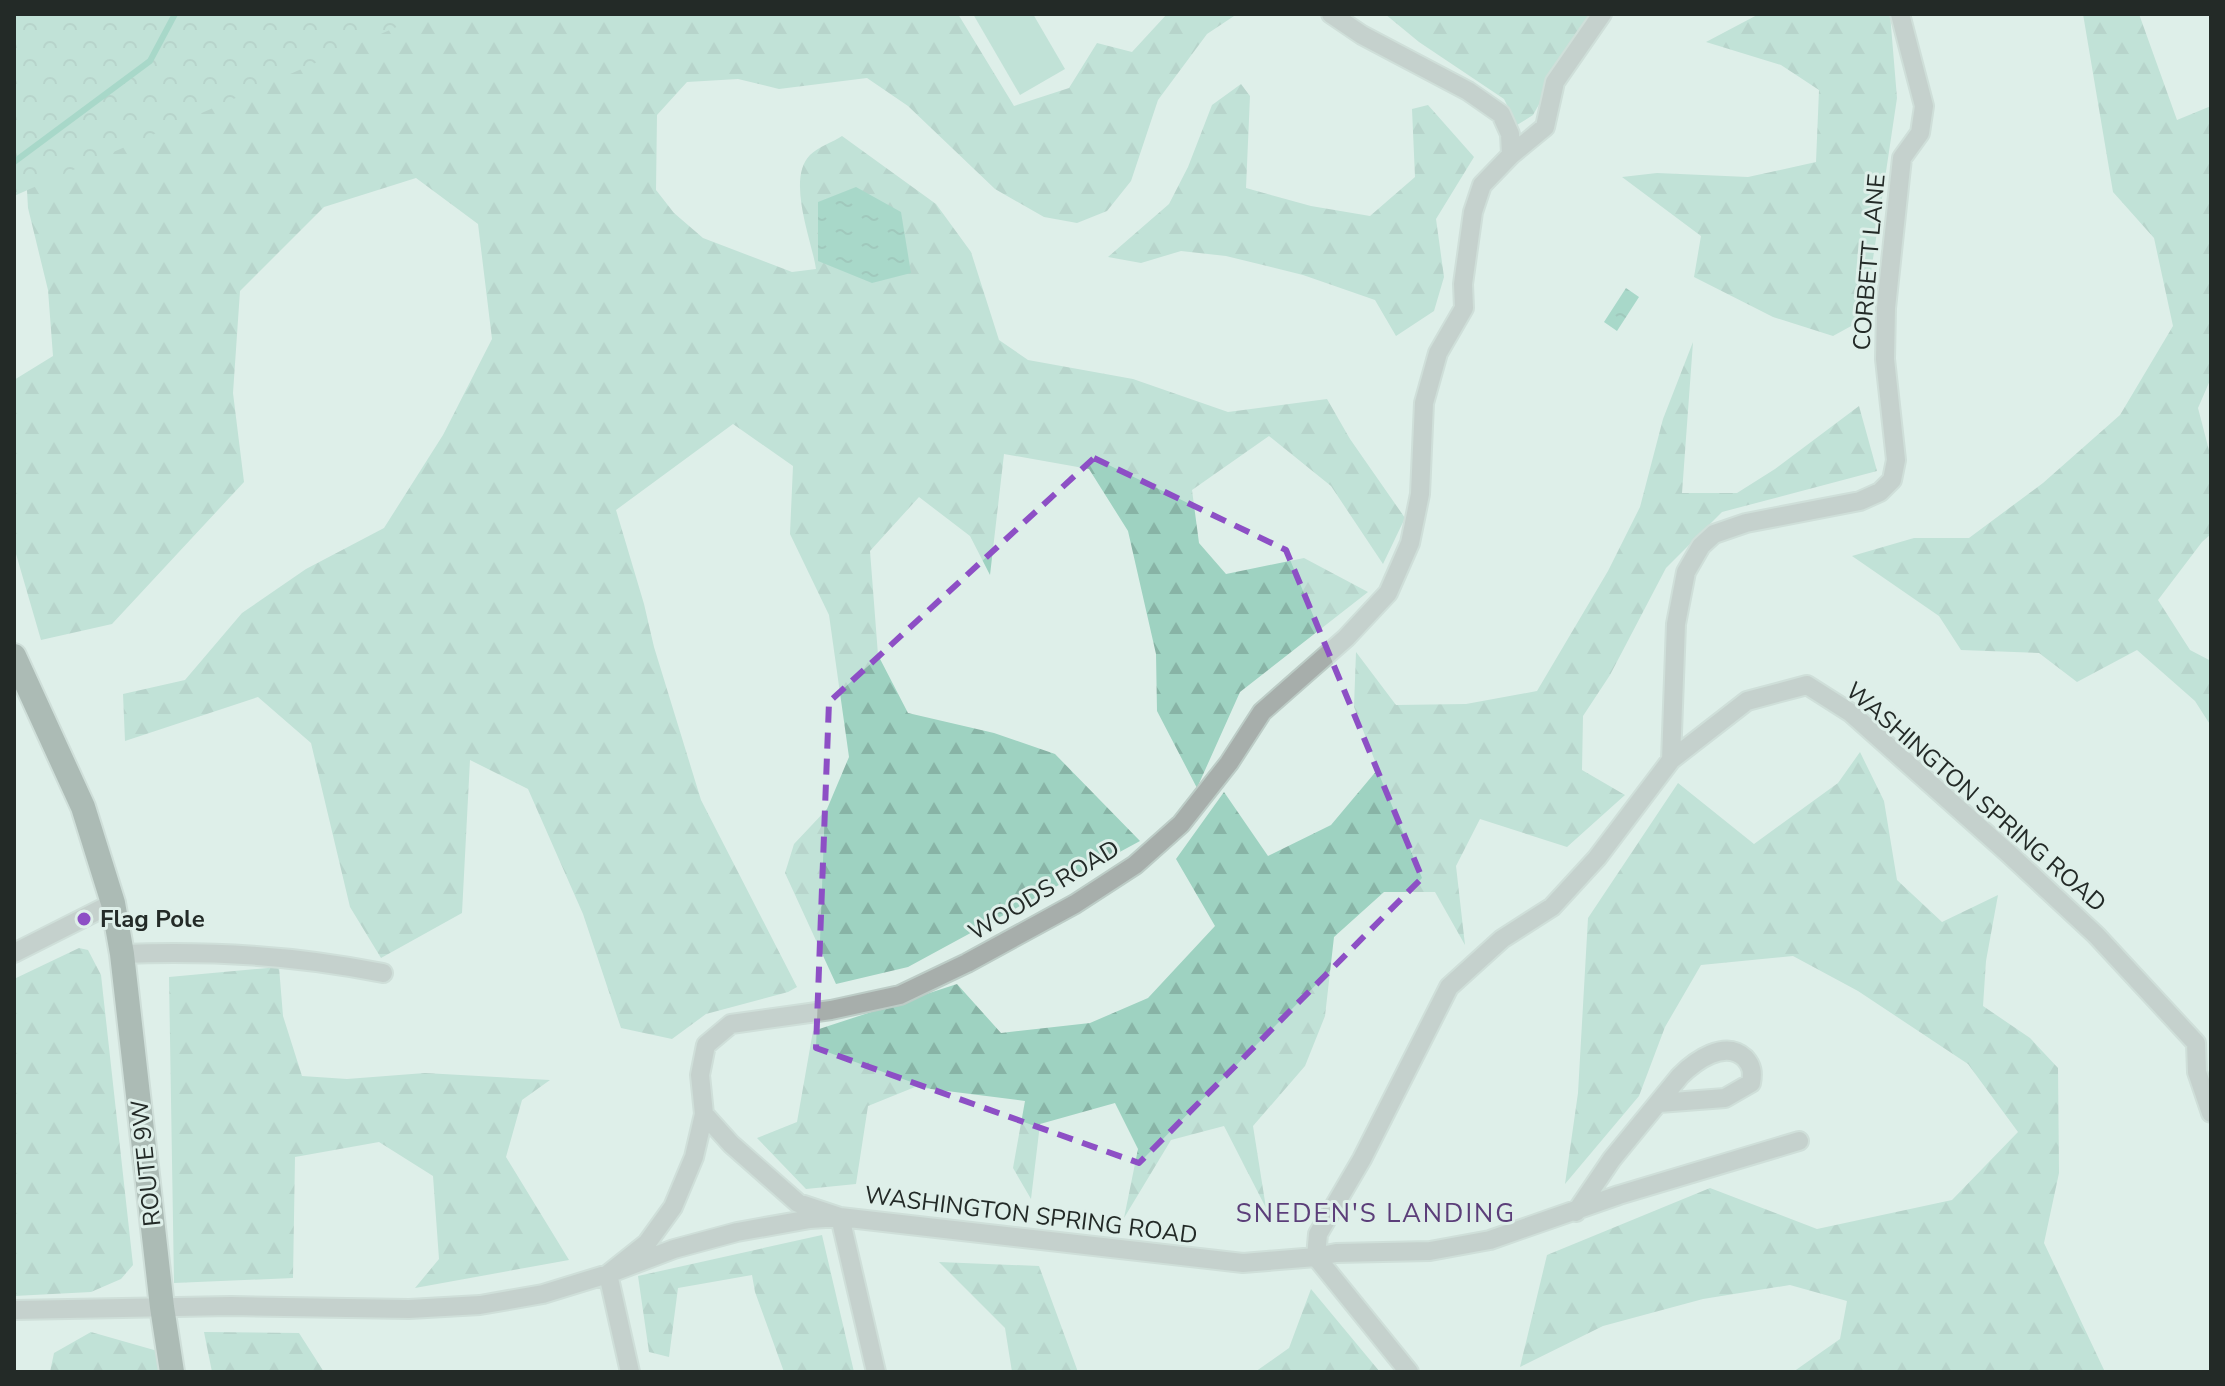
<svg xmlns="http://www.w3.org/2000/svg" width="2225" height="1386" viewBox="0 0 2225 1386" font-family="'Nunito Sans',sans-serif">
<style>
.green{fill:#9ed2c1}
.forest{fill:url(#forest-firs)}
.park{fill:url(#park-crowns)}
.water{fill:url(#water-ripples)}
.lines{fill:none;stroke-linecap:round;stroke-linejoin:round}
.stream{stroke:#67bda3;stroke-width:6}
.minor-casing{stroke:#bcccc6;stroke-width:22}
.major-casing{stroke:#bcccc6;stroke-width:28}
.minor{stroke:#a7aeab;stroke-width:18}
.major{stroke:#6f7c77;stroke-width:24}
.marked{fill:none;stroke:#8d4fc5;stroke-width:6;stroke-dasharray:16 10;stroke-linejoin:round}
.poi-dot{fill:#8d4fc5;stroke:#deefe9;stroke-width:3}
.labels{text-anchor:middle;stroke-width:6;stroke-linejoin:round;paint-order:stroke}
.street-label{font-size:24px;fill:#232a27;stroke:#deefe9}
.poi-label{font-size:24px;font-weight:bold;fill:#232a27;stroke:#deefe9;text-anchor:start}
.neighbourhood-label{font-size:26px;letter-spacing:2px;fill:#5b3e79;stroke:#deefe9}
</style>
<defs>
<pattern id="forest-firs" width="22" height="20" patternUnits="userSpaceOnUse" patternTransform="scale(2)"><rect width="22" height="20" fill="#9ed2c1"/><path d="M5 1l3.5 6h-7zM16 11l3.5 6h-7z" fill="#88b4a6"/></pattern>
<pattern id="park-crowns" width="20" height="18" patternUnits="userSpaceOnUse" patternTransform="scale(2)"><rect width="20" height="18" fill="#9ed2c1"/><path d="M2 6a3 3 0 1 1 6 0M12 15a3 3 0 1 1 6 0" fill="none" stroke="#88b4a6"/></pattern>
<pattern id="water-ripples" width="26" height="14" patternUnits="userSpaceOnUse" patternTransform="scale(2)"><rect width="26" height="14" fill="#67bda3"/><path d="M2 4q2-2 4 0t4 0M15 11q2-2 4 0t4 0" fill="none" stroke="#549a85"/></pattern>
</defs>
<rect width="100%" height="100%" fill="#deefe9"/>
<path class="green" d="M973 14H1033L1065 69 1020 95Z"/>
<path class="forest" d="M381 14H958L1014 106 1069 88 1097 43 1132 52 1167 14H1237L1207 34 1158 100 1131 181 1107 211 1077 223 1044 217 995 189 908 106 867 78 779 89 738 79 687 82 657 115 656 190 674 213 703 238 792 272 816 269C812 241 786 179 810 155 818 147 833 142 842 136L936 204 971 252 999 340 1028 360 1133 379 1228 412 1327 399 1350 439 1405 518 1383 564 1331 486 1269 436 1192 490 1199 543 1226 574 1304 558 1368 592 1240 692 1197 788 1157 711 1156 654 1128 531 1089 469 1004 454 990 575 970 536 919 497 870 551 878 655 908 713 994 733 1055 754 1140 841 908 967 836 984 785 873 794 844 827 809 849 757 829 615 790 534 793 466 733 424 616 510 644 604 654 647 701 800 797 987 788 992 706 1014 672 1039 621 1028 583 914 528 789 470 760 462 913 381 958 350 907 311 743 258 697 125 741 123 694 185 680 242 613 306 569 384 528 443 435 492 339 478 224 416 178 324 207 240 291 233 393 244 482 112 624 41 640 14 547V380L53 356 48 290 28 208 26 173Z
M1385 14H1590L1533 115 1517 125 1504 99 1419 42Z
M1759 14H1890L1897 98 1864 319 1833 336 1773 317 1694 277 1701 236 1622 177 1657 173 1748 177 1816 162 1819 90 1781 65 1706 42Z
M2083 14H2139L2177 120 2211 106V378L2198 408 2211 458V534L2202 542 2158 600 2190 650 2211 661V726L2195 701 2137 650 2077 682 2039 653 1961 650 1939 616 1852 556 1914 538H1969L2043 483 2120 415 2173 326 2154 238 2113 192Z
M1241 84 1250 96 1246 188 1311 206 1370 216 1415 177 1412 109 1428 105 1474 157 1436 219 1444 277 1434 311 1396 336 1375 300 1303 275 1226 256 1181 251 1141 263 1108 257 1169 204 1188 167 1212 105Z
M1693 342 1682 493H1737L1775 469 1859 406 1877 471 1722 512 1666 568 1610 675 1583 716 1582 770 1625 795 1567 847 1480 819 1456 866 1465 945 1435 892H1384L1334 937 1325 1016 1305 1066 1253 1126 1266 1208 1224 1126 1171 1140 1124 1218 1138 1149 1115 1103 1040 1124 1031 1199 1013 1168 1025 1101 915 1087 868 1106 856 1184 806 1189 757 1138 797 1122 813 1031 957 984 1001 1033 1090 1023 1148 998 1215 926 1176 859 1224 792 1268 856 1331 825 1378 769 1354 707 1356 652 1396 705 1466 704 1537 691 1608 571 1640 507 1663 419Z
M1860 752 1884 801 1897 880 1942 922 1998 895 1986 961 1983 1006 2030 1038 2058 1068 2059 1173 2044 1243 2105 1372H1793L1840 1339 1847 1301 1790 1285 1703 1299 1603 1326 1520 1367 1547 1255 1710 1188 1817 1229 1952 1200 2018 1132 1968 1064 1858 991 1793 956 1701 965 1665 1027 1639 1096 1565 1184 1578 1093 1588 918 1678 783 1754 844 1838 783Z
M79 948 88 950 101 975 133 1265 121 1279 91 1292 14 1296V979Z
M279 967 283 1016 302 1076 347 1079 425 1073 550 1080 522 1100 506 1157 569 1260 415 1288 439 1259 433 1176 379 1142 295 1157 293 1278 174 1283 169 977Z
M822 1235 854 1372H784L755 1292 752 1275 678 1288 669 1357 649 1352 638 1276Z
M939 1262 1039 1266 1078 1372H1012L1005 1328Z
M1311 1289 1380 1372H1255L1289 1348Z
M91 1332 161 1352 165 1372H50L54 1353Z
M204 1332 299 1333 324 1372H212Z"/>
<path class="park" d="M14 14H426L14 196Z"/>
<path class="water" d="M856 187 901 212 911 273 872 283 818 261V202Z
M1626 288 1639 297 1617 331 1604 322Z"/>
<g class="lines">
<path class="stream" d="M14 162 150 61 175 14"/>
<g class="minor-casing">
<path id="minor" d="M1511 155 1545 127 1555 82 1602 14
M1671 760 1676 624 1686 572 1701 546 1714 534 1746 523 1860 501 1880 492 1892 480 1896 460 1885 359 1886 308 1902 158 1920 133 1924 106 1900 14
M14 953 113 903
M122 954C214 951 293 955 383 973
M2196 1043 2197 1072 2211 1113
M704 1114 731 1144 798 1203 840 1217 876 1372
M1576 1212 1612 1159 1680 1076C1695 1061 1725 1039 1745 1058 1752 1066 1753 1072 1751 1083L1725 1098 1659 1103
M1316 1257 1336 1253 1430 1251 1490 1240 1619 1195 1799 1141
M1316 1257 1409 1372
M14 1310 231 1306 409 1309 480 1305 543 1294 608 1274 674 1249 737 1232 810 1219 840 1217 1243 1263 1316 1257 1318 1234 1362 1159 1449 987 1502 939 1552 907 1597 858 1671 760 1747 701 1807 685 1851 713 2008 853 2096 935 2196 1043
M630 1372 608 1274 647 1243 673 1207 694 1157 704 1114 700 1075 706 1045 731 1024 831 1010 900 995 967 963 1075 904 1135 865 1181 824 1229 763 1262 712 1346 638 1388 593 1410 543 1420 494 1424 403 1438 353 1464 308 1463 284 1473 212 1482 185 1511 155 1510 134 1501 114 1468 91 1362 35 1331 14"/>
</g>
<g class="major-casing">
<path id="major" d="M14 656 83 807 113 903 122 954 162 1307 172 1372"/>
</g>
<use href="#minor" class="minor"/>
<use href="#major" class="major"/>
</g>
<path d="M0 0H2225V1386H0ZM1094 458 1286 550 1422 878 1139 1163 816 1048 829 702Z" fill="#deefe9" fill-opacity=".55" fill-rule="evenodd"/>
<path class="marked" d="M1094 458 1286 550 1422 878 1139 1163 816 1048 829 702Z"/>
<circle class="poi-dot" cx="84" cy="919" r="8"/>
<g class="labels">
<g class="street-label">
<text transform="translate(1869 262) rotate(-85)" y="8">CORBETT LANE</text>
<text transform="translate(1976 797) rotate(41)" y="8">WASHINGTON SPRING ROAD</text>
<text transform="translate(1044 890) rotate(-31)" y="8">WOODS ROAD</text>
<text transform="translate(146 1163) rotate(-96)" y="8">ROUTE 9W</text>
<text transform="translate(1031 1215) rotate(7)" y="8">WASHINGTON SPRING ROAD</text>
</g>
<g class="poi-label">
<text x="100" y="927">Flag Pole</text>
</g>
<g class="neighbourhood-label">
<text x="1376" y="1222">SNEDEN'S LANDING</text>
</g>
</g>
<rect width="2225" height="1386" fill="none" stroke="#232a27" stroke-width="32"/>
</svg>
